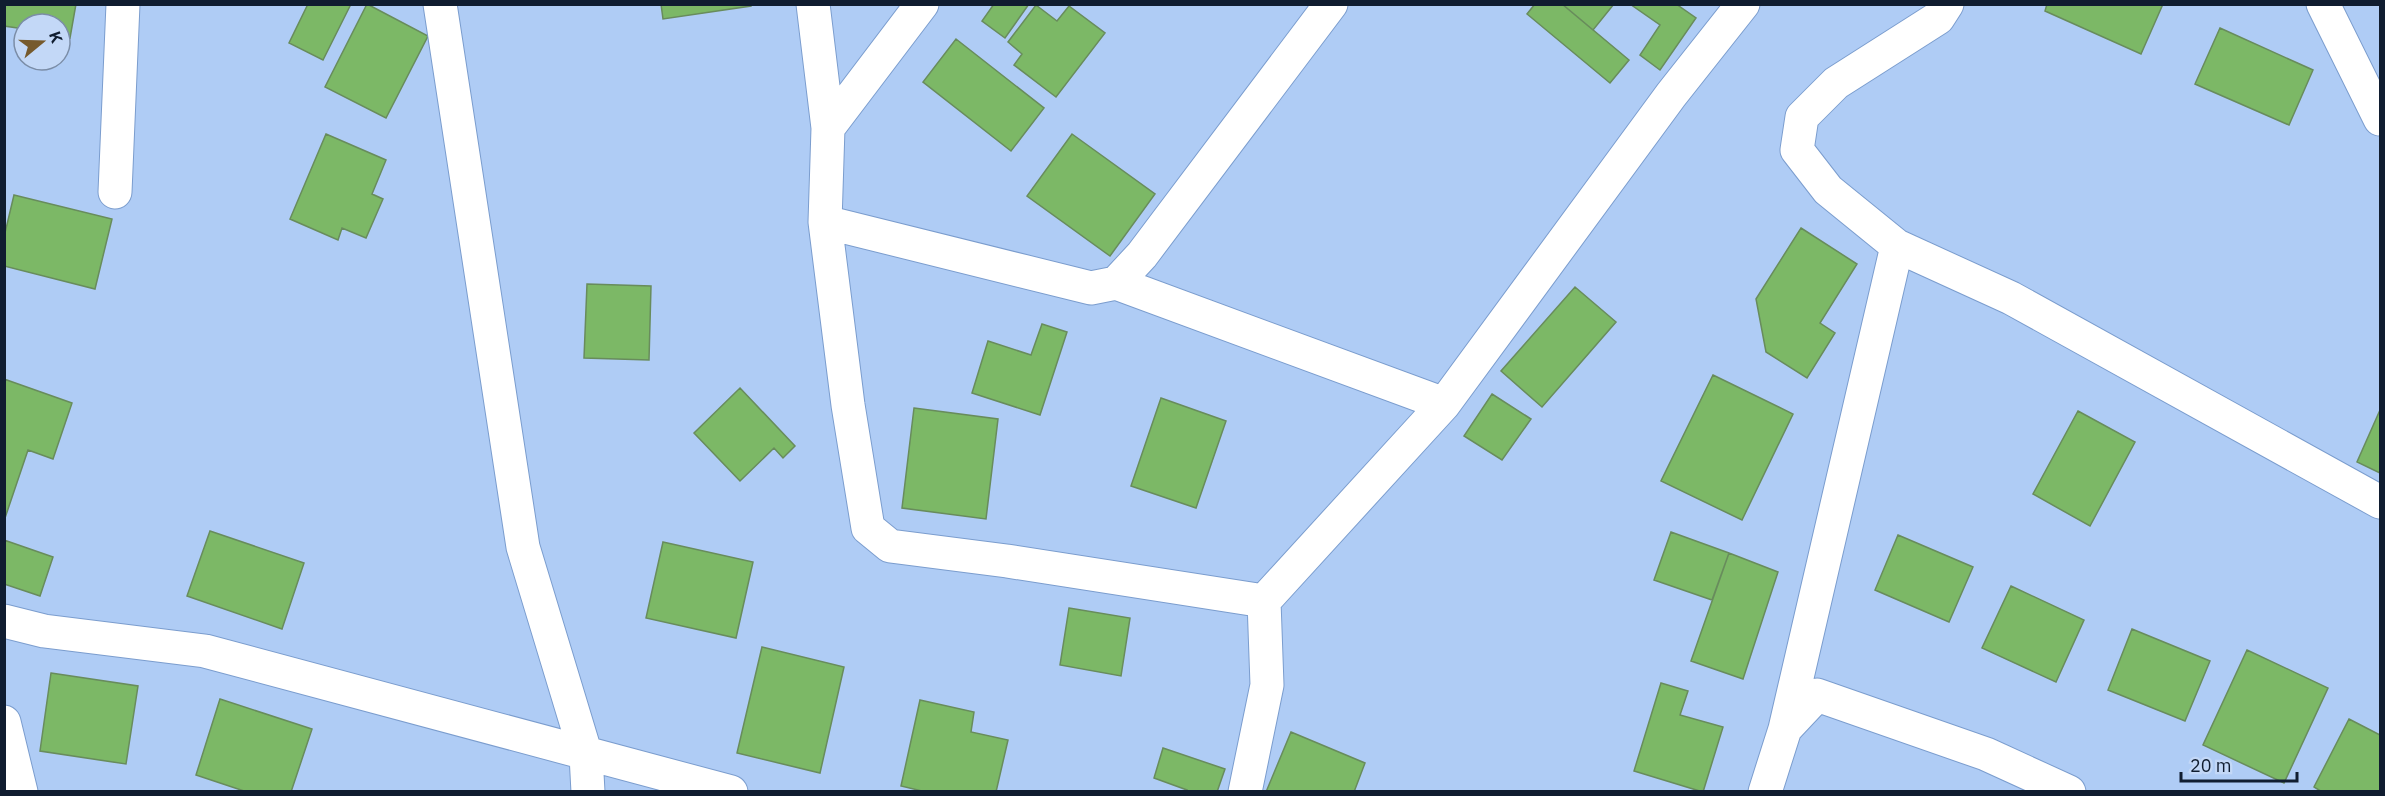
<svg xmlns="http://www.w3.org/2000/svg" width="2385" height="796" viewBox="0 0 2385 796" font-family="'IBM Plex Sans',sans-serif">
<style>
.building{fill:#7cb866;stroke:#688c5c;stroke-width:1.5}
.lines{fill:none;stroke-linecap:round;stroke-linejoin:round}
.minor-casing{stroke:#7b9dce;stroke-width:35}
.minor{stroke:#fff;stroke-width:33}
</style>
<rect width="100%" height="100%" fill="#afccf5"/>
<path class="building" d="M4 4H76L70 38 60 36V24H24V29L4 26Z
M308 4H351L323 60 289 43Z
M367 4 428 36 386 118 325 87Z
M661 4H751V6L663 19Z
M994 4H1029L1005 38 982 21Z
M1535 4H1562L1629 60 1610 83 1527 14Z
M1562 4H1614L1593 30Z
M1630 4H1676L1696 18 1660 70 1640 55 1660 25Z
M2047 4H2163L2141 54 2045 11Z
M1036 5 1057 21 1069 6 1105 33 1056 97 1014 65 1022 54 1008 42Z
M2220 28 2313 70 2289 125 2195 84Z
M956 39 1044 108 1011 151 923 82Z
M326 134 386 160 372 194 383 199 366 238 342 228 338 240 290 219Z
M1072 134 1155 194 1110 256 1027 196Z
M14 195 112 219 95 289 4 266V237Z
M1801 228 1857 264 1820 323 1835 333 1807 378 1766 352 1756 299Z
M587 284 651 286 649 360 584 358Z
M1575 287 1616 322 1542 407 1501 371Z
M1042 324 1067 332 1040 415 972 393 988 341 1031 355Z
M1713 375 1793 414 1742 520 1661 481Z
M4 379 72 403 53 459 28 450 5 518Z
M740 388 795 446 783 458 774 448 740 481 694 433Z
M1492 394 1531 419 1502 460 1464 436Z
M1161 398 1226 421 1196 508 1131 486Z
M914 408 998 419 986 519 902 508Z
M2380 410V473L2357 462Z
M2078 411 2135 442 2090 526 2033 494Z
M210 531 304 563 282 629 187 596Z
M1671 532 1729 553 1712 600 1654 580Z
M1898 535 1973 567 1949 622 1875 590Z
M4 540 53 557 40 596 4 584Z
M663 542 753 562 736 638 646 618Z
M1729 553 1778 572 1743 679 1691 661Z
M2011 586 2084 620 2056 682 1982 648Z
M1069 608 1130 618 1121 676 1060 665Z
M2132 629 2210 661 2185 721 2108 690Z
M762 647 844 667 820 773 737 753Z
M2247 650 2328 688 2284 783 2203 745Z
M51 673 138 686 126 764 40 751Z
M1661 683 1688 691 1680 715 1723 727 1703 792 1634 771Z
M220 699 312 729 291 792H247L196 775Z
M920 700 974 712 971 732 1008 740 996 792H926L901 786Z
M2349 719 2380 735V792H2322L2314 787Z
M1291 732 1365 763 1354 792H1266Z
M1163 748 1225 769 1217 792H1186L1187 790 1154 778Z"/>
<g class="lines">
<g class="minor-casing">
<path id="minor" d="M440 4 523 547 586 755 588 792
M813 4 828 128 825 222 848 405 868 528 890 546 1007 561 1264 601 1267 685 1245 792
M1947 4 1938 18 1836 83 1802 117 1797 150 1828 190 1897 246 2011 298 2380 502
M2323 4 2380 119
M828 128 922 4
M115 192 123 4
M825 222 1091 288 1116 283 1142 255 1331 4
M1116 283 1444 404
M1264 601 1444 404 1671 95 1743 4
M4 621 44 631 205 651 731 792
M4 722 21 792
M1785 729 1897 246
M1765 792 1785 729 1817 695 1986 754 2069 792"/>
</g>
<use href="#minor" class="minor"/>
</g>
<rect width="2385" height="796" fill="none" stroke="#101d30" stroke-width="12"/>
<g transform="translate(42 42) rotate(71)"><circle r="28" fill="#c3d8f7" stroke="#7b8da7" stroke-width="1.5"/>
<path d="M0-4.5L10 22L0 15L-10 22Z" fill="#765a2d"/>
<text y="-9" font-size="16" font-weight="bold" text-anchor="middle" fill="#101d30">K</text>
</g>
<path d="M2181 772v9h116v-9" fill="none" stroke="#101d30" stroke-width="3"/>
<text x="2190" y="772" font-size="18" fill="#101d30" stroke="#c3d8f7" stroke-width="4.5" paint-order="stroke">20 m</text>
</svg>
